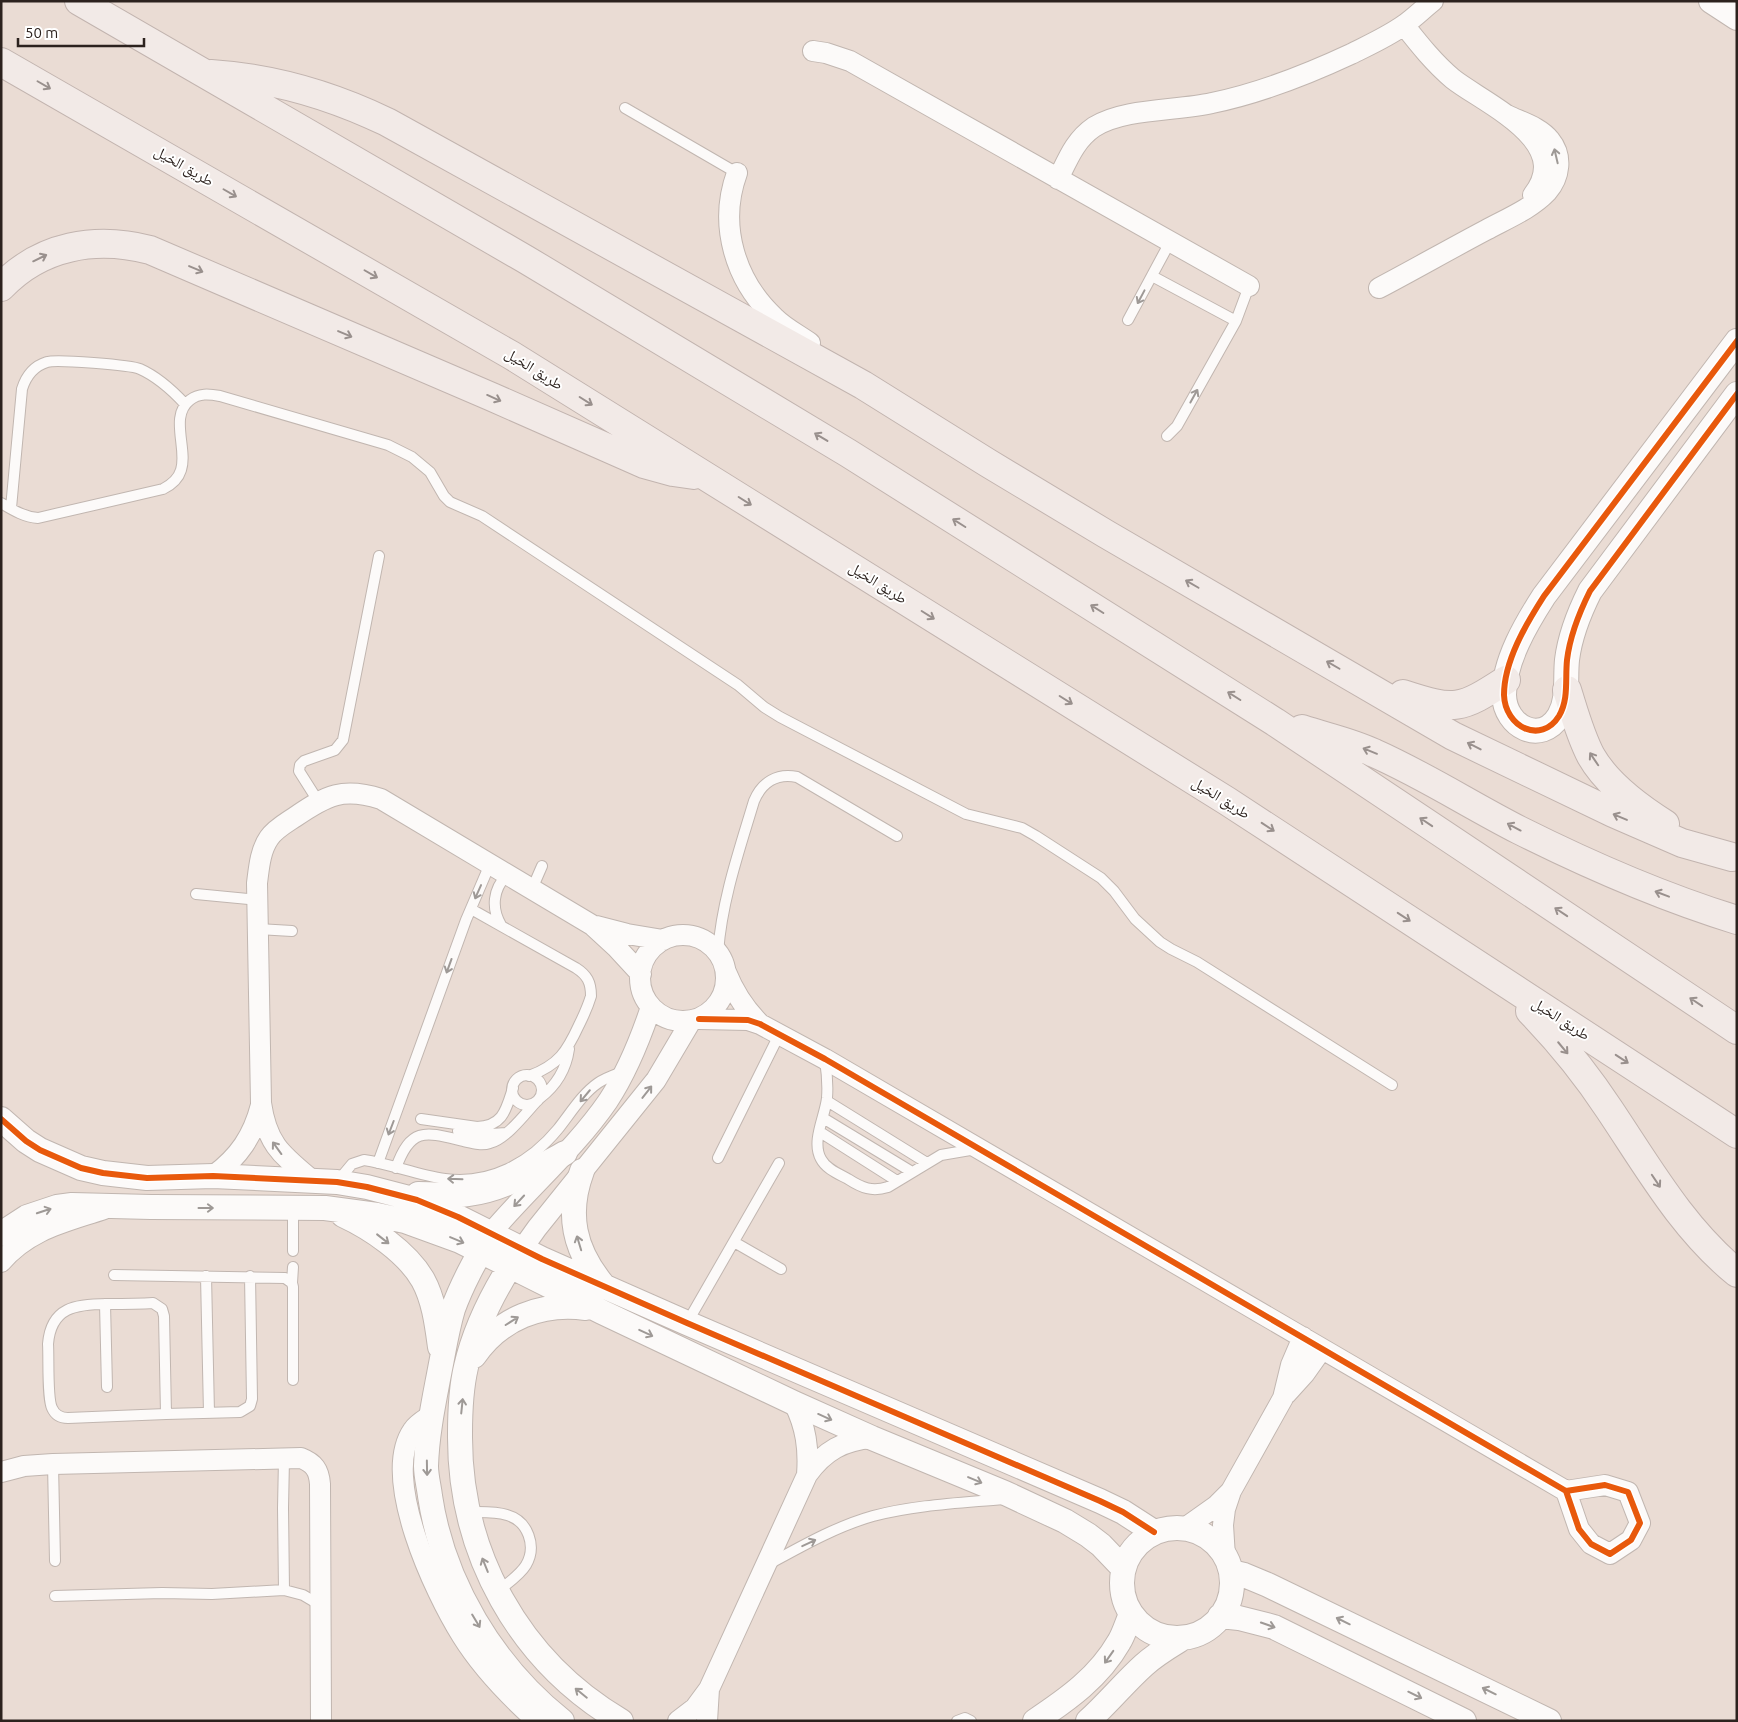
<svg xmlns="http://www.w3.org/2000/svg" width="1738" height="1722" viewBox="0 0 1738 1722" font-family="Ubuntu,'Noto Naskh Arabic',sans-serif">
<style>
.lines{fill:none;stroke-linecap:round;stroke-linejoin:round}
.service-casing{stroke:#c1b6b0;stroke-width:12}
.minor-casing{stroke:#c1b6b0;stroke-width:22}
.tertiary-casing{stroke:#c1b6b0;stroke-width:26}
.motorway-casing{stroke:#c2b4af;stroke-width:30}
.service{stroke:#fcfaf9;stroke-width:10}
.minor{stroke:#fcfaf9;stroke-width:20}
.tertiary{stroke:#fcfaf9;stroke-width:24}
.motorway{stroke:#f2eae7;stroke-width:28}
.cycleway-casing{stroke:#fff;stroke-width:9}
.cycleway{stroke:#e8590c;stroke-width:6}
.oneway{stroke:#99908d}
.oneway2{stroke:#9e9996}
.labels{text-anchor:middle;stroke-width:4;stroke-linejoin:round;paint-order:stroke}
.street-label{font-size:15px;fill:#2c221e;stroke:#fff}
</style>
<rect width="100%" height="100%" fill="#eadcd4"/>
<g class="lines">
<g class="service-casing">
<path id="service" d="M625 108 737 173
M1152 276 1236 321
M1128 320 1170 242
M1167 436 1177 426 1236 321 1249 286
M1 503C13 510 24 517 38 518L163 489C171 485 178 480 181 470 188 449 169 416 190 400 199 393 209 394 220 396L388 445 412 457 430 472 444 496 450 502 482 516 738 685 764 707 780 717 966 814 1022 828 1036 836 1101 878 1114 891 1135 919 1160 942 1171 949 1197 962 1392 1085
M11 508 22 389C26 376 34 366 47 362 56 359 131 365 140 369 158 377 172 390 185 404
M318 801 299 771 300 765 304 761 335 750 343 740 379 556
M532 889 542 866
M196 894 258 900
M471 909 576 968C587 975 591 982 591 996 588 1006 584 1015 579 1025 567 1051 559 1065 529 1076
M501 925C491 908 493 889 507 875
M258 929 292 931
M718 952C722 900 739 851 754 801 762 782 777 773 797 777L897 836
M825 1060C827 1073 828 1085 827 1098 825 1117 811 1141 821 1159 826 1169 839 1174 848 1179 862 1188 872 1192 888 1187L941 1155 976 1149
M512 1090a15 15 0 1 1 30 0a15 15 0 1 1-30 0Z
M540 1098C557 1085 566 1070 569 1049
M827 1101 927 1163
M823 1118 912 1172
M421 1119 477 1127C503 1126 506 1110 513 1088
M458 1131 478 1135 506 1133
M820 1132 897 1181
M718 1158 779 1035
M378 1163 466 920 490 864
M396 1168C411 1126 426 1132 463 1141 472 1143 481 1146 490 1143 506 1139 525 1114 536 1102
M337 1182 352 1164 364 1160C391 1164 417 1175 445 1179 490 1185 530 1163 558 1129 570 1114 582 1094 598 1083 605 1078 614 1075 622 1072
M293 1208V1251
M734 1242 781 1269
M114 1275 285 1278 292 1283 293 1287V1380
M206 1276 209 1413
M292 1283 293 1267
M153 1303 162 1309 164 1316 166 1414 68 1418C61 1418 55 1415 52 1408 47 1398 49 1357 48 1344 51 1307 76 1304 107 1304 122 1304 138 1304 153 1303Z
M105 1304 107 1387
M687 1323 779 1163
M166 1414 240 1412 250 1406 252 1399 250 1276
M284 1459 283 1508 284 1590
M53 1464 55 1561
M468 1512C480 1512 495 1511 507 1515 528 1521 537 1546 526 1565 520 1575 508 1583 498 1591
M769 1564C802 1546 837 1526 873 1516 915 1505 960 1503 1003 1499
M55 1596 162 1593 212 1594 284 1590 303 1595 320 1605
M957 1721 965 1718 971 1721"/>
</g>
<g class="minor-casing">
<path id="minor" d="M1404 25C1419 44 1434 63 1453 79 1485 104 1575 142 1533 195
M813 51 826 53 850 61 1249 286
M737 173C718 225 735 281 775 318 785 328 799 335 810 343
M1058 179C1068 159 1075 140 1094 127 1124 108 1177 111 1212 103 1261 93 1306 75 1351 54 1369 45 1387 37 1404 25 1414 18 1423 9 1433 1
M1379 288C1415 269 1450 249 1486 230 1506 219 1531 209 1547 192 1560 177 1563 156 1550 140 1540 127 1521 122 1507 115
M596 926 627 934 663 940
M640 978a43 43 0 1 1 86 0a43 43 0 1 1-86 0Z
M726 972C734 992 744 1008 760 1024
M699 1019 748 1020 760 1024 825 1059 1566 1491 1605 1485 1628 1492 1640 1523 1631 1540 1610 1554 1591 1544 1579 1529 1566 1491
M213 1176C239 1157 253 1136 261 1105
M313 1181C282 1155 267 1145 261 1103L257 883C259 868 260 851 269 838 275 829 286 823 295 817 327 795 343 787 381 799L592 925 617 948 641 974
M491 1233C529 1188 575 1149 608 1101 627 1072 640 1040 651 1007
M522 1249 537 1228 656 1080 691 1021
M1 1262C29 1229 66 1222 104 1209
M1286 1394 1305 1373 1322 1349
M794 1403C806 1427 809 1449 807 1475
M430 1416C424 1420 417 1424 413 1430 380 1477 435 1593 462 1636 482 1668 509 1696 537 1721
M1 1472 24 1466 53 1464 301 1458C314 1463 319 1470 320 1484L321 1721
M1185 1528 1216 1506 1230 1492
M1225 1557 1223 1525 1225 1509 1231 1491 1283 1398 1291 1365 1303 1337
M678 1721 695 1708 709 1689 807 1475C824 1451 844 1440 872 1438
M707 1721 709 1689"/>
</g>
<g class="tertiary-casing">
<path id="tertiary" d="M1711 1 1737 18
M1737 341 1544 596C1526 624 1504 661 1504 695 1505 727 1541 745 1559 716 1569 699 1565 679 1567 660 1570 635 1579 613 1590 591L1737 394
M1 1119 26 1141 40 1150 81 1168 103 1173 147 1178 213 1176 337 1182 367 1187 417 1200 458 1217 542 1259 687 1323 1100 1501 1123 1512 1154 1532
M582 1171C566 1214 574 1250 603 1285
M418 1194C434 1194 452 1196 468 1194 504 1190 534 1170 565 1153
M343 1215C371 1228 407 1252 423 1280 434 1300 437 1325 440 1347
M1 1234 27 1217 57 1207 72 1205 151 1207 325 1208 377 1215 405 1221 460 1241 602 1312 794 1403 872 1438 1005 1493 1065 1521 1088 1535 1101 1545 1123 1568
M488 1238C475 1261 462 1284 453 1309 447 1329 444 1349 440 1369 434 1401 427 1433 426 1466 426 1476 429 1487 430 1496 443 1583 493 1666 562 1721
M518 1254C496 1287 475 1327 466 1367 461 1388 460 1413 460 1434 459 1553 519 1661 621 1721
M474 1356C500 1318 542 1302 586 1308
M1122 1583a55 55 0 1 1 110 0a55 55 0 1 1-110 0Z
M1231 1572 1244 1575 1268 1585 1549 1721
M1220 1616 1239 1618 1274 1627 1464 1721
M1035 1721C1068 1699 1099 1677 1119 1642 1124 1634 1127 1623 1131 1614
M1088 1721C1108 1703 1125 1682 1144 1665 1156 1654 1170 1646 1183 1638"/>
</g>
<g class="motorway-casing">
<path id="motorway" d="M79 1 525 259 848 453 1275 722 1737 1030
M1 62 511 355 1227 801 1737 1134
M211 74C274 78 331 95 387 122L863 385 988 463 1106 534 1453 736 1613 813 1682 843 1732 857
M1 287C41 245 96 236 150 250L492 397 644 464 673 472 694 475
M1567 690C1574 712 1580 735 1591 756 1607 784 1638 807 1665 824
M1403 694C1455 711 1460 710 1506 680
M1302 729C1326 737 1351 742 1374 753 1424 775 1470 805 1519 830 1589 865 1662 897 1737 920
M1530 1011C1559 1041 1586 1074 1609 1109 1648 1167 1682 1228 1737 1273"/>
</g>
<use href="#service" class="service"/>
<use href="#minor" class="minor"/>
<use href="#tertiary" class="tertiary"/>
<use href="#motorway" class="motorway"/>
<g class="cycleway-casing">
<path id="cycleway" d="M1737 341 1544 596C1526 624 1504 661 1504 695 1505 727 1541 745 1559 716 1569 699 1565 679 1567 660 1570 635 1579 613 1590 591L1737 394
M699 1019 748 1020 760 1024 825 1059 1566 1491 1605 1485 1628 1492 1640 1523 1631 1540 1610 1554 1591 1544 1579 1529 1566 1491
M1 1119 26 1141 40 1150 81 1168 103 1173 147 1178 213 1176 337 1182 367 1187 417 1200 458 1217 542 1259 687 1323 1100 1501 1123 1512 1154 1532"/>
</g>
<use href="#cycleway" class="cycleway"/>
</g>
<defs><path id="oneway-shaft" d="M-6 0H5M1.5-3L5.5 0L1.5 3" fill="none" stroke-width="1.6" stroke-linecap="round" stroke-linejoin="round" transform="scale(1.25)"/></defs>
<g class="oneway">
<use href="#oneway-shaft" transform="translate(44 85) rotate(30)"/>
<use href="#oneway-shaft" transform="translate(230 193) rotate(30)"/>
<use href="#oneway-shaft" transform="translate(40 258) rotate(-26)"/>
<use href="#oneway-shaft" transform="translate(196 269) rotate(23)"/>
<use href="#oneway-shaft" transform="translate(371 274) rotate(30)"/>
<use href="#oneway-shaft" transform="translate(345 334) rotate(23)"/>
<use href="#oneway-shaft" transform="translate(494 398) rotate(24)"/>
<use href="#oneway-shaft" transform="translate(586 401) rotate(32)"/>
<use href="#oneway-shaft" transform="translate(821 437) rotate(-149)"/>
<use href="#oneway-shaft" transform="translate(745 501) rotate(32)"/>
<use href="#oneway-shaft" transform="translate(959 523) rotate(-148)"/>
<use href="#oneway-shaft" transform="translate(1192 584) rotate(-150)"/>
<use href="#oneway-shaft" transform="translate(1097 609) rotate(-148)"/>
<use href="#oneway-shaft" transform="translate(928 615) rotate(32)"/>
<use href="#oneway-shaft" transform="translate(1333 665) rotate(-150)"/>
<use href="#oneway-shaft" transform="translate(1234 696) rotate(-148)"/>
<use href="#oneway-shaft" transform="translate(1066 700) rotate(32)"/>
<use href="#oneway-shaft" transform="translate(1474 746) rotate(-153)"/>
<use href="#oneway-shaft" transform="translate(1370 751) rotate(-158)"/>
<use href="#oneway-shaft" transform="translate(1594 759) rotate(-124)"/>
<use href="#oneway-shaft" transform="translate(1620 817) rotate(-157)"/>
<use href="#oneway-shaft" transform="translate(1426 822) rotate(-146)"/>
<use href="#oneway-shaft" transform="translate(1268 827) rotate(33)"/>
<use href="#oneway-shaft" transform="translate(1514 827) rotate(-152)"/>
<use href="#oneway-shaft" transform="translate(1662 894) rotate(-159)"/>
<use href="#oneway-shaft" transform="translate(1561 912) rotate(-146)"/>
<use href="#oneway-shaft" transform="translate(1404 917) rotate(33)"/>
<use href="#oneway-shaft" transform="translate(1696 1002) rotate(-146)"/>
<use href="#oneway-shaft" transform="translate(1563 1048) rotate(50)"/>
<use href="#oneway-shaft" transform="translate(1622 1059) rotate(33)"/>
<use href="#oneway-shaft" transform="translate(1656 1181) rotate(56)"/>
</g>
<g class="oneway2">
<use href="#oneway-shaft" transform="translate(1556 156) rotate(-103)"/>
<use href="#oneway-shaft" transform="translate(1141 297) rotate(118)"/>
<use href="#oneway-shaft" transform="translate(1194 396) rotate(-61)"/>
<use href="#oneway-shaft" transform="translate(478 892) rotate(114)"/>
<use href="#oneway-shaft" transform="translate(449 966) rotate(110)"/>
<use href="#oneway-shaft" transform="translate(647 1092) rotate(-52)"/>
<use href="#oneway-shaft" transform="translate(585 1096) rotate(130)"/>
<use href="#oneway-shaft" transform="translate(391 1128) rotate(111)"/>
<use href="#oneway-shaft" transform="translate(277 1148) rotate(-126)"/>
<use href="#oneway-shaft" transform="translate(455 1179) rotate(-178)"/>
<use href="#oneway-shaft" transform="translate(519 1201) rotate(133)"/>
<use href="#oneway-shaft" transform="translate(206 1208)"/>
<use href="#oneway-shaft" transform="translate(44 1211) rotate(-18)"/>
<use href="#oneway-shaft" transform="translate(383 1239) rotate(38)"/>
<use href="#oneway-shaft" transform="translate(457 1240) rotate(23)"/>
<use href="#oneway-shaft" transform="translate(579 1243) rotate(-107)"/>
<use href="#oneway-shaft" transform="translate(512 1321) rotate(-32)"/>
<use href="#oneway-shaft" transform="translate(646 1333) rotate(25)"/>
<use href="#oneway-shaft" transform="translate(462 1406) rotate(-84)"/>
<use href="#oneway-shaft" transform="translate(825 1417) rotate(24)"/>
<use href="#oneway-shaft" transform="translate(427 1468) rotate(89)"/>
<use href="#oneway-shaft" transform="translate(975 1480) rotate(23)"/>
<use href="#oneway-shaft" transform="translate(809 1543) rotate(-25)"/>
<use href="#oneway-shaft" transform="translate(485 1565) rotate(-112)"/>
<use href="#oneway-shaft" transform="translate(476 1621) rotate(59)"/>
<use href="#oneway-shaft" transform="translate(1343 1621) rotate(-154)"/>
<use href="#oneway-shaft" transform="translate(1268 1625) rotate(19)"/>
<use href="#oneway-shaft" transform="translate(1109 1657) rotate(125)"/>
<use href="#oneway-shaft" transform="translate(1489 1691) rotate(-154)"/>
<use href="#oneway-shaft" transform="translate(581 1693) rotate(-141)"/>
<use href="#oneway-shaft" transform="translate(1415 1695) rotate(26)"/>
</g>
<g class="labels">
<g class="street-label">
<text transform="translate(184 166) rotate(30)" y="5">طريق الخيل</text>
<text transform="translate(534 369) rotate(32)" y="5">طريق الخيل</text>
<text transform="translate(878 583) rotate(32)" y="5">طريق الخيل</text>
<text transform="translate(1221 798) rotate(32)" y="5">طريق الخيل</text>
<text transform="translate(1561 1019) rotate(33)" y="5">طريق الخيل</text>
</g>
</g>
<rect width="1738" height="1722" fill="none" stroke="#2c221e" stroke-width="5"/>
<path d="M18 38v8h126v-8" fill="none" stroke="#2c221e" stroke-width="2.5"/>
<text x="25" y="38" font-size="15" fill="#2c221e" stroke="#ffffff" stroke-width="4" paint-order="stroke">50 m</text>
</svg>
